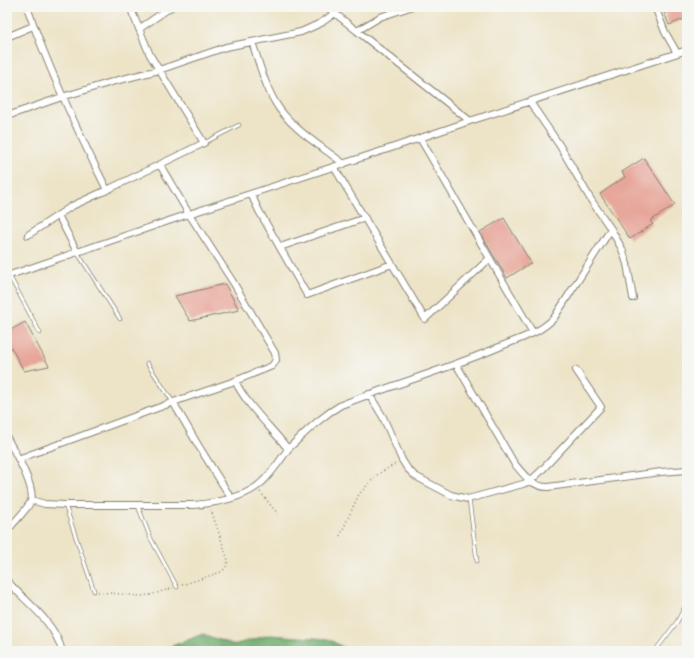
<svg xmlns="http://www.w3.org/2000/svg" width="694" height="658" viewBox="0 0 694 658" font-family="'Libre Caslon Text',serif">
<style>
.forest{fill:#6eac6c;stroke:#456444}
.building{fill:#e7a69a}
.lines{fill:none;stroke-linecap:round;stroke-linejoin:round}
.service-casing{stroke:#848072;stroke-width:4.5}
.minor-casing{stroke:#848072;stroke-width:8}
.path{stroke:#848072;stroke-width:1.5;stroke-dasharray:1 3;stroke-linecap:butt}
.service{stroke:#fff;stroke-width:3}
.minor{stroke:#fff;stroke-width:6}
</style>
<rect width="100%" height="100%" fill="#f6f6f2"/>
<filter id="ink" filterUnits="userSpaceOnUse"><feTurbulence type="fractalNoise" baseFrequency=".025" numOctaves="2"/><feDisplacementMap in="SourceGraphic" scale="8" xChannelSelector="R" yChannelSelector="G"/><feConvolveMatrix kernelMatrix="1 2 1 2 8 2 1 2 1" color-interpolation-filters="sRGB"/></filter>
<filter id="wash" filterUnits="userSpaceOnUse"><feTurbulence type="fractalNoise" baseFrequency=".012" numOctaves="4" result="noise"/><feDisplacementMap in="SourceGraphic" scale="16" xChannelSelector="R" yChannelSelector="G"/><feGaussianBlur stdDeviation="0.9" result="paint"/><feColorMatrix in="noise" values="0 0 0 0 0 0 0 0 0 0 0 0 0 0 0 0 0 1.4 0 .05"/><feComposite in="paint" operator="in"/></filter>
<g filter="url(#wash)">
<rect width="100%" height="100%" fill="#ede4c8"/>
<path class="forest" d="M203 634 233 645 269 635 328 639 350 651H159Z"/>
<g id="blocks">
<path class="building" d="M662 7H684L687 18 669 25Z
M644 158 675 205 650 221 653 224 630 239 600 194 625 177 622 172Z
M504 218 531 263 507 278 480 232Z
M225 284 239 310 190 321 175 296Z
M25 322 49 366 24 371 7 340V332Z"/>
</g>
</g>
<g filter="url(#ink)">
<use href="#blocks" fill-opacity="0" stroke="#848072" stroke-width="1"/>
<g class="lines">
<g class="service-casing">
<path id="service" d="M204 143 239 125
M77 252 120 319
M9 275 40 333
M147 363 173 402
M469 499 477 561
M65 505 94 591
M138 506 150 537 177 587
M655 651 677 622 687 603"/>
</g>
<g class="minor-casing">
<path id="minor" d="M27 7C49 70 77 130 107 190L204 143 150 55 130 7
M327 7 357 31 380 17 410 7
M655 7 665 32 677 53
M139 29 171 7
M7 37 33 26
M252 42C259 62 264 84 275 102 289 127 321 146 344 164
M7 116 62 97 115 81 159 70 226 47 301 32 321 23 335 13
M470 121 687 50
M420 138 533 333
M160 165 189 214 233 282 275 353 276 360 272 366 235 381
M334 167 425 319 489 259
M251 194 259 211 307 295 392 264
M58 215 77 252
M611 229 622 249 627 264 633 298
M28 235 72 206 107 190
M280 247 365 218
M7 276 189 214 388 149 470 121 357 31
M456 364 514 463C523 474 532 487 548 487L661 472 687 470
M369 394 383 417 402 460 407 468 415 476 451 495 468 499 523 484 530 481 540 472 601 407 576 370
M173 402 198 445 231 498
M7 438C14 451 36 487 31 501 27 510 13 523 7 531
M288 449C305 433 320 417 341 405 395 384 451 368 504 345 522 338 541 332 554 318L611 229 591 200 560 146 530 102
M18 459 182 399 235 381C248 407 270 426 288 449 280 461 268 479 256 487 239 499 215 503 194 505H65L45 504 31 500
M7 581C27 603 54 621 62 651"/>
</g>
<path class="path" d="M260 492 278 514
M340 536 359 494 378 474 397 463
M182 585 221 572C225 569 227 566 228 560L211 510
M98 592 141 596 150 595 173 588"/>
<use href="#service" class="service"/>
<use href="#minor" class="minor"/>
</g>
</g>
<rect width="694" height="658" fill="none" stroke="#f6f6f2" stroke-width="24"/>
</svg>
